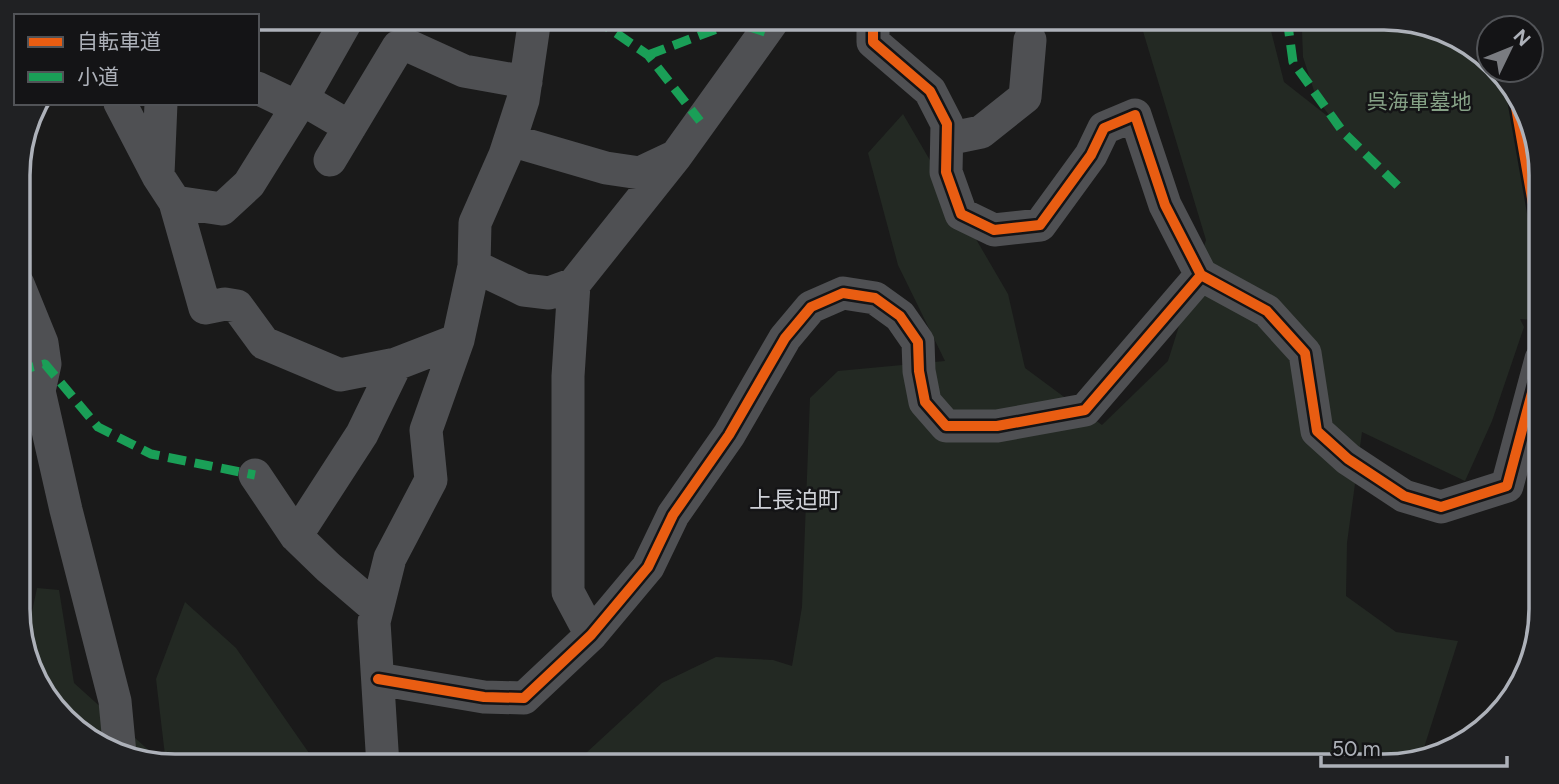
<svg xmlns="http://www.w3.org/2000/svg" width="1559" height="784" viewBox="0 0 1559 784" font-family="Figtree,'Noto Sans JP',sans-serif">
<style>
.green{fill:#232923}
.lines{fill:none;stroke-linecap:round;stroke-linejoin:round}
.minor{stroke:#4f5053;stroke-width:33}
.quiet{stroke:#1a9f57;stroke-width:9;stroke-dasharray:18 9;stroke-linecap:butt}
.cycleway-casing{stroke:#141416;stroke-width:15}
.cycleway{stroke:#e95d12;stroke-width:10}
.labels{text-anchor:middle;stroke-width:5;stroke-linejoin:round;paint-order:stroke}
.park-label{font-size:21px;fill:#86a287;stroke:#141416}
.neighbourhood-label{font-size:23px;fill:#ced0d6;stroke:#141416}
.rim{fill:none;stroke:#adb1b9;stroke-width:3.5}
</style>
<rect width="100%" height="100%" fill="#1a1a1a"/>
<path class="green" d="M1139 18H1263L1270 27 1284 82 1335 122 1317 100 1303 57 1302 30 1265 18H1384L1453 34 1489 65V70H1495L1515 87 1540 155 1541 301 1537 320 1520 319 1524 327 1492 421 1465 481 1362 432 1347 543 1346 596 1396 632 1458 641 1421 757 1394 766H572L662 683 716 657 773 660 792 666 802 607 810 398 838 371 945 361 898 265 868 153 903 114 1008 294 1025 368 1102 425 1168 361 1206 240Z
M37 588 59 590 74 683 164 764 106 750 50 705 25 645Z
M185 602 236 648 318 766H175L166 764 156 679Z"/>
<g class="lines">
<path class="minor" d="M873 18V42L930 91 947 124 946 172 961 214 994 230 1040 225 1091 155 1104 128 1135 115 1165 205 1201 275 1267 311 1305 353 1317 431 1348 459 1404 496 1441 507 1507 486 1541 359
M257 88 297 107
M302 99 350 127
M120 103 158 176 175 202 222 209 249 184 302 99 348 18
M947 139 981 132 1025 97 1030 40
M510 140 606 168 640 173 674 157
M330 160 398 47 409 46 464 71 526 82
M158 174 161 103
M175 202 205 308 225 304 237 306 264 343 340 375 396 364 458 340
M474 266 524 290 549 293 574 284 676 156 775 18
M18 284 42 343 45 364 39 391 66 510 115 701 120 754
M574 284 568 376V592L591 635
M255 475 296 536 328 567 377 609
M296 536 362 434 396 364
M378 679 484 697 524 698 591 635 648 567 673 515 729 435 785 338 811 307 843 293 875 298 900 316 918 342 919 371 925 402 946 426H997L1085 410 1201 275
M383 766 374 622 390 558 431 480 426 430 458 340 474 266 475 223 505 155 523 100 535 18"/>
<path class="quiet" d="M594 18 648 55 700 121
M1287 18 1293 62 1343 132 1399 187
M648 55 735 22 765 32
M18 375 28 368 45 364 98 427 151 454 255 475"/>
<g class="cycleway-casing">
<path id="cycleway" d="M873 18V42L930 91 947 124 946 172 961 214 994 230 1040 225 1091 155 1104 128 1135 115 1165 205 1201 275 1267 311 1305 353 1317 431 1348 459 1404 496 1441 507 1507 486 1541 359
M1512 85 1540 244
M378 679 484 697 524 698 591 635 648 567 673 515 729 435 785 338 811 307 843 293 875 298 900 316 918 342 919 371 925 402 946 426H997L1085 410 1201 275"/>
</g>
<use href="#cycleway" class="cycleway"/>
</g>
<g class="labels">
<g class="park-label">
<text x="1419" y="109">呉海軍墓地</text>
</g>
<g class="neighbourhood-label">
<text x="795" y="508">上長迫町</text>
</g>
</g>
<path d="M0 0H1559V784H0ZM175 30H1384A145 145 0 0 1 1529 175V609A145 145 0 0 1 1384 754H175A145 145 0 0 1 30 609V175A145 145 0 0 1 175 30Z" fill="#202123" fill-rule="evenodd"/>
<path class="rim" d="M175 30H1384A145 145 0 0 1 1529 175V609A145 145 0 0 1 1384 754H175A145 145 0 0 1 30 609V175A145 145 0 0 1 175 30Z"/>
<rect x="14" y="14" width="245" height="91" fill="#141416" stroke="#515357" stroke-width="2"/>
<rect x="28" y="37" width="35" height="10" fill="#e95d12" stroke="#515357" stroke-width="2"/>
<text x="77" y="49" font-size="21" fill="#adb1b9">自転車道</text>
<rect x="28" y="72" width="35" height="10" fill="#1a9f57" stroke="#515357" stroke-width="2"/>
<text x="77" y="84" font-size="21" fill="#adb1b9">小道</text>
<g transform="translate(1510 49) rotate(47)"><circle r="33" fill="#141416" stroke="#515357" stroke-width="2"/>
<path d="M0-5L12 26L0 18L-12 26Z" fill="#7a7c81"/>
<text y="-10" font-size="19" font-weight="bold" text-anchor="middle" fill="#adb1b9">N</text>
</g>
<path d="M1321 756v10h186v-10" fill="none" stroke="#adb1b9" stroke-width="3.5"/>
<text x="1332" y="756" font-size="21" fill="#adb1b9" stroke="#141416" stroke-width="5" paint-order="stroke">50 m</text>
</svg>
